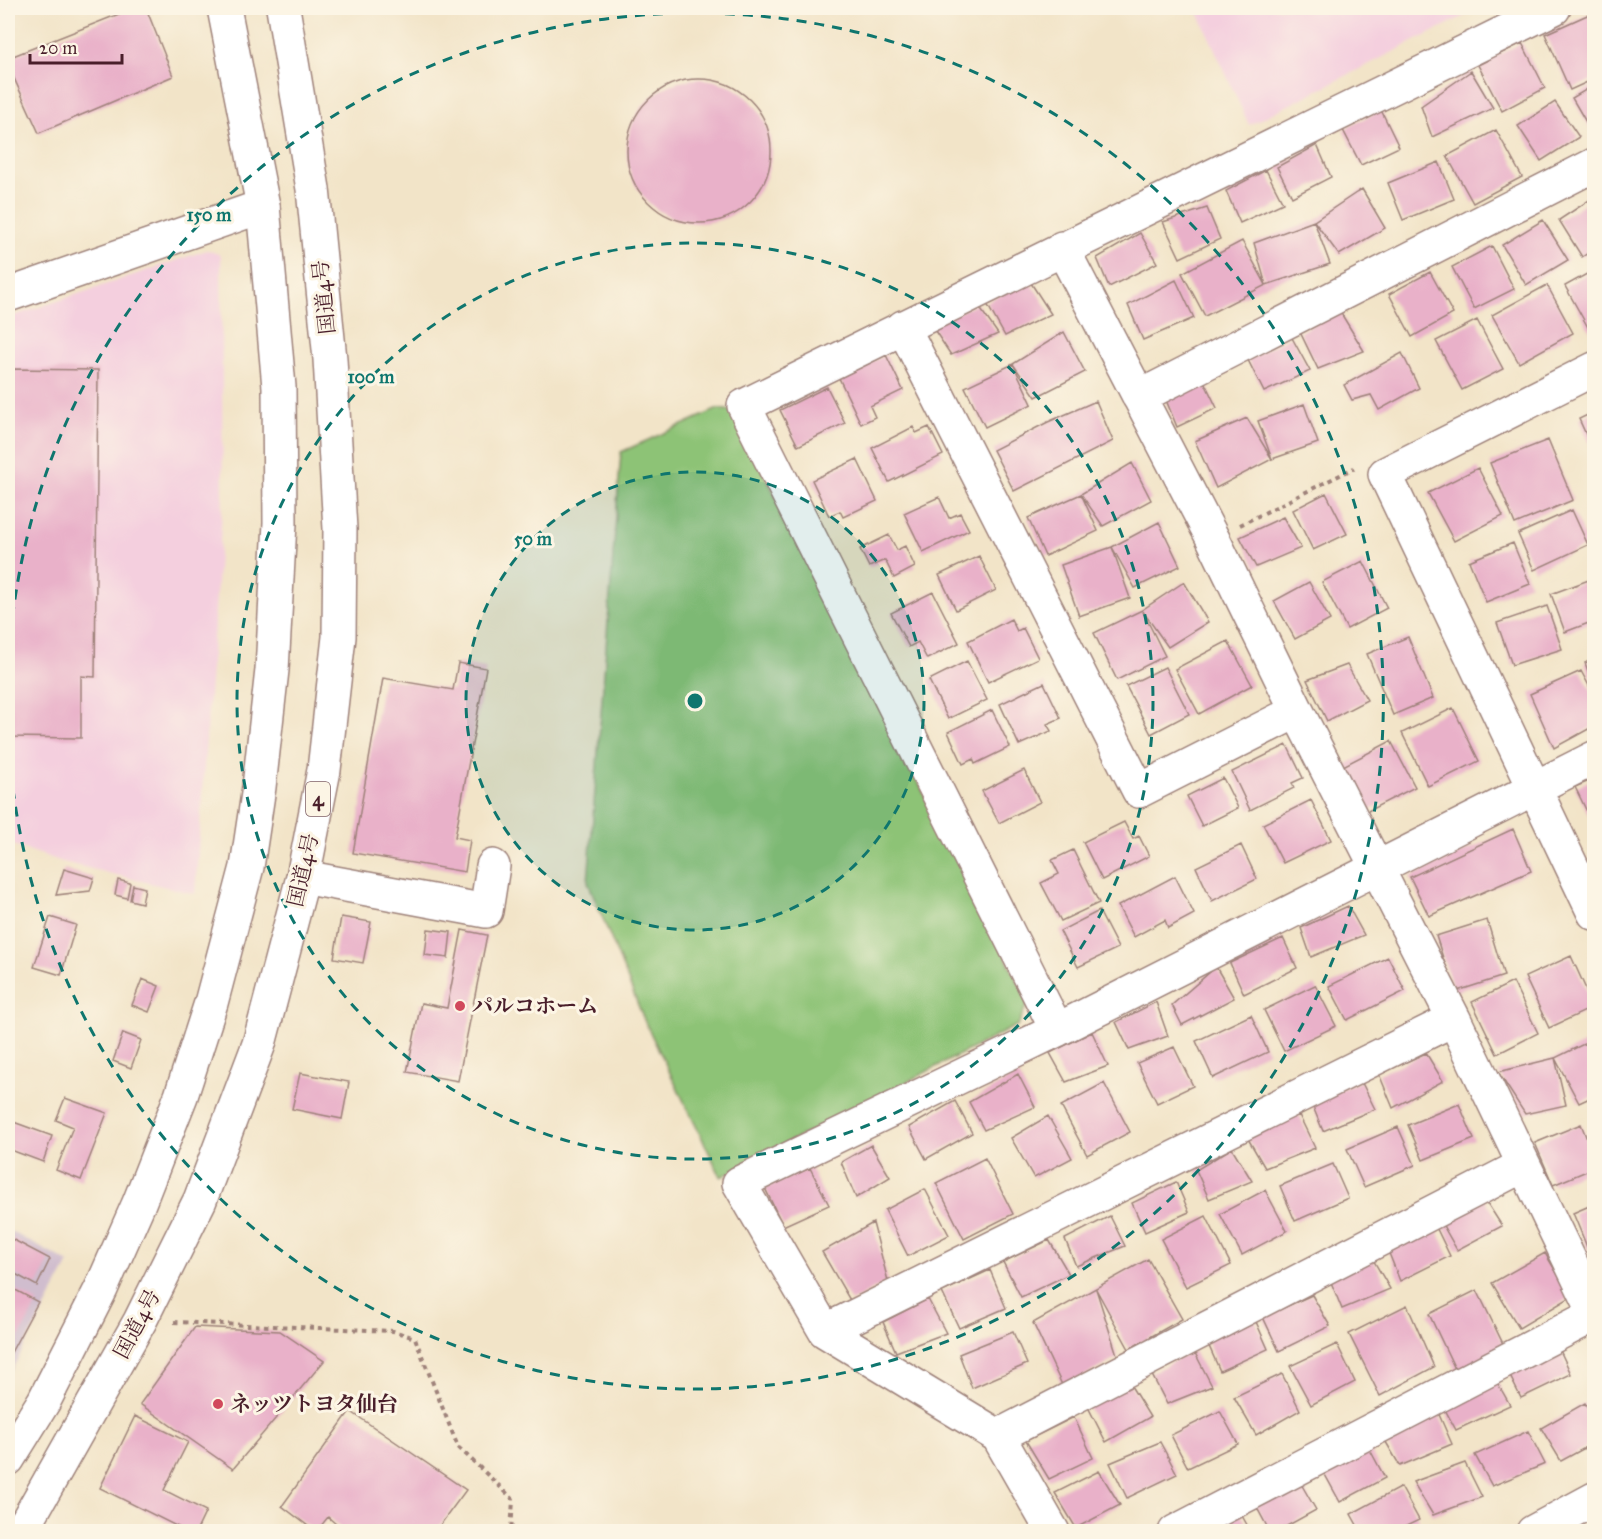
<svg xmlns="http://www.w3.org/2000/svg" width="1602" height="1539" viewBox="0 0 1602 1539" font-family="'IM FELL Great Primer','Noto Serif JP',serif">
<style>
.built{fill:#f4cfde}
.industrial{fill:#d0bdce}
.green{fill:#8dc376;stroke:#6c7150;stroke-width:1.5}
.building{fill:#e9b1c9}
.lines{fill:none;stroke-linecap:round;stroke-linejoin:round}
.minor-casing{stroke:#9e827a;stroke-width:36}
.highway-casing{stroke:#9e827a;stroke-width:36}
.path{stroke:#9e827a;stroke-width:4;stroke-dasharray:4.5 4.5;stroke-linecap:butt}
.minor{stroke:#fff;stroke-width:33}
.highway{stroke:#fff;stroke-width:33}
.ring{fill:none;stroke:#0f766e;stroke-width:3;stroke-dasharray:10 8}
.poi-dot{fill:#d1495b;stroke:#fcf5e5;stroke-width:2}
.labels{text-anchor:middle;stroke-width:6;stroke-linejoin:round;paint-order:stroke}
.shield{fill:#fcf5e5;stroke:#7f5f63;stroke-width:1.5}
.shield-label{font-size:20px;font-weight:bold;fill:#4a1f2b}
.street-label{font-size:21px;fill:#4a1f2b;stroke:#fcf5e5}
.poi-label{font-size:21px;font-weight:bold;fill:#4a1f2b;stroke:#fcf5e5;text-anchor:start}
.centre{fill:#0f766e;stroke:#fcf5e5;stroke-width:3}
.ring-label{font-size:18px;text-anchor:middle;font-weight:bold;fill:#0f766e;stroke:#fcf5e5;stroke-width:6;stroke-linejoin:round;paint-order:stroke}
</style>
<rect width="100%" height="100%" fill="#fcf5e5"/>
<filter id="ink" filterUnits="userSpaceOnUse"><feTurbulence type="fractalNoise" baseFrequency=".0167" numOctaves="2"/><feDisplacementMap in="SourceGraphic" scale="12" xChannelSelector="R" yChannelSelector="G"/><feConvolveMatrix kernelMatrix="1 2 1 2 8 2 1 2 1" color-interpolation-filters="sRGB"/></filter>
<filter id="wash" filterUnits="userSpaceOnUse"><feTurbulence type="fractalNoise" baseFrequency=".008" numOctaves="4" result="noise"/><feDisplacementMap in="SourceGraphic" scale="24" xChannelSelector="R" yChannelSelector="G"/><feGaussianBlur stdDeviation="1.35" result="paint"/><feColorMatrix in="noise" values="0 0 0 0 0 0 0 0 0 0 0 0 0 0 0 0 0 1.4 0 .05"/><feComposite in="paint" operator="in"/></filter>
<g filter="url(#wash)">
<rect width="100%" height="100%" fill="#f2e4c8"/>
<path class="built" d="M1196 8H1480L1249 125Z
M207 250 221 255 223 498 195 894 63 862 8 843V318Z"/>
<path class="industrial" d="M8 1230 69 1263 8 1377Z"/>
<path class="green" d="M718 409 733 411 1028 1002 1018 1025 721 1177 645 1022 588 882 621 452Z"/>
<g id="blocks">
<path class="building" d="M134 8H146L173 76 39 133 8 65V58Z
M1594 12V79L1570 90 1545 34Z
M1522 43 1545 88 1502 111 1478 65Z
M1471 71 1493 108 1432 137 1421 106Z
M627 151a72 72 0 1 1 144 0a72 72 0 1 1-144 0Z
M1594 85V133L1593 134 1572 98Z
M1555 102 1579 137 1541 161 1518 126Z
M1381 110 1399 147 1361 165 1343 130Z
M1496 130 1522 177 1473 203 1447 156Z
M1317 145 1331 177 1292 197 1277 167Z
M1439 162 1454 199 1403 220 1388 183Z
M1266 170 1283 203 1240 223 1226 191Z
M1362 189 1385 228 1339 255 1314 221 1330 264 1266 285 1254 243 1314 221Z
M1594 197V249L1582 257 1559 220Z
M1207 208 1220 239 1180 258 1163 222Z
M1543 220 1568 260 1526 285 1502 245Z
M1140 233 1157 263 1109 287 1097 258Z
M1242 241 1266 285 1205 316 1182 273Z
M1492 246 1514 289 1474 309 1452 267Z
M1594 270V328L1590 331 1565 286Z
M1430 272 1453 314 1412 337 1389 294Z
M1029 280 1051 314 1005 336 986 302Z
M1176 280 1194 318 1143 340 1128 305Z
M1547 285 1573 333 1519 363 1492 315Z
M977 304 998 334 951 355 931 325Z
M1339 310 1364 351 1318 369 1300 332Z
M1477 320 1503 369 1462 390 1436 341Z
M1064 332 1085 372 1036 397 1013 364Z
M1291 336 1310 371 1264 392 1248 360Z
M1402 353 1419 388 1379 410 1371 395 1352 400 1344 385Z
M886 355 903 390 870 406 875 417 861 424 839 378Z
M1013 364 1032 404 985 427 965 387Z
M8 369 98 370 95 677 81 676V738L8 737Z
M1202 377 1217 408 1177 427 1164 395Z
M827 387 845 423 798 446 780 410Z
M1096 401 1113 441 1014 491 993 450 1048 422Z
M1304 404 1318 443 1272 459 1258 421Z
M1594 412V452L1579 419Z
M1247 418 1272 459 1216 488 1195 441Z
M913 427 916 433 929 427 943 455 889 482 872 448Z
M1548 440 1573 500 1515 524 1490 463Z
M857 459 877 501 843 517 840 511 829 516 812 480Z
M1132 463 1151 500 1103 526 1081 494 1098 531 1045 556 1028 518 1081 494Z
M1478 468 1503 516 1454 541 1428 493Z
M1326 493 1347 534 1313 550 1293 510Z
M939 497 949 518 960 513 969 530 923 552 904 513Z
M1572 510 1588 545 1534 570 1518 534Z
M1283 517 1301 548 1256 567 1240 537Z
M1159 522 1180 566 1135 588 1112 547 1130 598 1079 616 1061 565 1112 547Z
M889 535 897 550 905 546 915 567 894 578 885 560 869 567 860 549Z
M1513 543 1530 584 1486 602 1469 561Z
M979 556 996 590 956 610 939 575Z
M1363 561 1387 608 1347 629 1322 582Z
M1594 578V621L1565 632 1551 594Z
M1184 582 1208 622 1168 647 1142 610Z
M1309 582 1330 620 1295 639 1274 601Z
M933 592 959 643 927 659 918 642 909 647 891 613Z
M1547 606 1562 649 1512 665 1497 623Z
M1142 610 1165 656 1117 680 1094 633Z
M1011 619 1017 631 1023 628 1038 658 988 682 968 641Z
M1408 637 1433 698 1393 715 1367 654Z
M1228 641 1252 685 1199 714 1175 669Z
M1594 659V687L1585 663Z
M967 661 987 700 948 719 929 680Z
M458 663 486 668 455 837 470 840 465 872 353 853 383 678 453 690Z
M1347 665 1367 700 1327 721 1307 680Z
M1165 667 1189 714 1151 734 1126 686Z
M1581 671 1594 695V726L1554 748 1530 694Z
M1044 683 1061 718 1047 724 1051 731 1019 745 1000 704Z
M1453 708 1479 761 1428 786 1402 733Z
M992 710 1010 747 975 764 973 759 963 764 948 732Z
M1391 741 1415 787 1366 812 1343 766Z
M1287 745 1303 778 1292 783 1294 788 1250 810 1232 772Z
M1024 770 1040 802 999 823 982 791Z
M1223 778 1238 808 1202 826 1187 796Z
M1594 779V823L1593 824 1575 787Z
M1311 800 1331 840 1283 863 1263 824Z
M1124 822 1133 839 1139 836 1149 856 1102 880 1083 842Z
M1513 829 1531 871 1429 916 1410 877Z
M1241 845 1257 879 1212 901 1196 867Z
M1073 850 1099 903 1061 921 1041 883 1059 874 1052 860Z
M64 869 94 878 90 891 56 895Z
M1175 876 1194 914 1168 928 1165 920 1134 937 1118 906Z
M118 880 130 883 127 898 115 895Z
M133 885 145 888 142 903 130 900Z
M1348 906 1364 935 1311 957 1301 928Z
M1099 911 1118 948 1078 967 1060 931Z
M50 917 76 925 61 975 34 967Z
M341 917 371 922 363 963 334 958Z
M1487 920 1504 976 1454 992 1436 936Z
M428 929 451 932 448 958 425 955Z
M462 930 487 935 458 1081 407 1072 421 1003 447 1008Z
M1283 938 1297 968 1244 994 1230 963Z
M1571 956 1594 1007 1549 1028 1525 977Z
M1388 957 1405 991 1347 1020 1329 986Z
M1216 967 1234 998 1182 1025 1172 1005Z
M142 979 159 986 149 1012 132 1005Z
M1513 982 1538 1033 1497 1054 1472 1002Z
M1315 985 1336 1026 1284 1051 1264 1010Z
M1156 1002 1168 1036 1129 1050 1116 1022Z
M1251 1015 1268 1052 1213 1078 1196 1041Z
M1092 1032 1108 1066 1066 1082 1050 1053Z
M123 1033 141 1040 131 1068 113 1061Z
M1594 1039V1096L1579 1103 1555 1058Z
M1174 1047 1193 1086 1157 1103 1137 1063Z
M1426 1053 1443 1081 1393 1108 1379 1074Z
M1555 1058 1566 1105 1525 1114 1498 1072Z
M300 1073 349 1082 342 1119 292 1109Z
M1018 1074 1035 1107 984 1130 969 1102Z
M1361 1081 1375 1109 1323 1131 1311 1102Z
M1104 1083 1130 1132 1087 1155 1061 1106Z
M65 1098 107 1113 81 1180 56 1170 73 1127 56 1120Z
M955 1101 972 1133 926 1159 909 1127Z
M1459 1104 1474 1139 1423 1160 1408 1125Z
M1299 1115 1315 1148 1265 1168 1247 1137Z
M1048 1116 1072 1158 1034 1178 1011 1138Z
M8 1120 52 1136 43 1162 8 1149Z
M1581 1124 1594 1157V1168L1553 1185 1535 1143Z
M1398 1127 1415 1165 1364 1187 1347 1149Z
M871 1145 890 1177 856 1198 841 1162Z
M1232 1148 1252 1181 1209 1199 1196 1170Z
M985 1158 1013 1214 964 1239 936 1183Z
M1333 1164 1348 1198 1295 1221 1280 1186Z
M810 1168 829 1205 783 1226 765 1188Z
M1176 1182 1189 1212 1145 1232 1132 1203Z
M925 1189 949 1235 908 1256 885 1210Z
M1265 1190 1287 1231 1242 1255 1220 1214Z
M1482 1195 1502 1226 1457 1250 1441 1222Z
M1594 1204V1264L1573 1213Z
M1110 1216 1125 1246 1076 1266 1065 1239Z
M1206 1216 1231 1265 1186 1287 1161 1239Z
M873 1223 888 1281 851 1302 822 1252Z
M1434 1223 1450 1256 1400 1281 1385 1243Z
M8 1237 50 1259 37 1286 8 1270Z
M1049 1240 1069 1274 1021 1297 1003 1262Z
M1545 1253 1571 1297 1519 1328 1492 1283Z
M1371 1256 1390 1289 1342 1309 1328 1275Z
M1148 1259 1182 1319 1129 1349 1096 1289 1118 1358 1063 1387 1033 1323Z
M990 1270 1006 1308 959 1328 942 1292Z
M8 1286 38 1302 8 1358Z
M1477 1290 1505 1348 1456 1371 1429 1314Z
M1312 1295 1330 1326 1279 1351 1263 1317Z
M928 1299 946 1333 896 1352 883 1322Z
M1407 1305 1434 1367 1380 1396 1349 1334Z
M1253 1315 1268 1349 1220 1371 1205 1337Z
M195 1327 280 1331 324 1361 233 1469 140 1404Z
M1013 1332 1027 1364 972 1388 959 1354Z
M1337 1344 1355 1382 1311 1405 1290 1366Z
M1558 1346 1571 1374 1521 1398 1507 1370Z
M1194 1351 1212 1386 1167 1404 1151 1373Z
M1282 1374 1300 1410 1256 1435 1234 1397Z
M1493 1375 1510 1405 1456 1430 1441 1402Z
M1128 1381 1150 1417 1106 1442 1087 1405Z
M1585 1403 1594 1420V1443L1561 1461 1541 1428Z
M1437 1410 1452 1444 1400 1466 1383 1437Z
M350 1411 466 1490 435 1532H345L328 1517 316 1532 282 1506Z
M1220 1411 1238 1444 1188 1468 1171 1435Z
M135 1416 188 1442 164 1490 206 1511 196 1532H188L100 1488Z
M1074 1417 1093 1458 1049 1479 1026 1441Z
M1528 1431 1545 1464 1492 1486 1475 1455Z
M1160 1442 1177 1474 1127 1498 1110 1463Z
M1369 1448 1385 1478 1340 1502 1323 1471Z
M1465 1463 1482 1497 1433 1515 1413 1482Z
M1099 1471 1120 1505 1076 1528 1055 1493Z
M1300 1482 1316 1510 1276 1532H1270L1255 1504Z
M1401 1487 1419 1520 1394 1532H1361L1351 1514Z
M1241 1514 1251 1532H1209Z"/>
</g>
</g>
<g filter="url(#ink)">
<use href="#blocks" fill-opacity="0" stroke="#9e827a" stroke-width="1.5"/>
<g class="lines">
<g class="minor-casing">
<path id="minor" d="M1062 248 1213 539 1297 711 1454 1019 1594 1311
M8 295 263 206
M903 327 1139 791 1297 711
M1594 369 1385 474 1594 913
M1139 397 1594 165
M303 877 486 911 493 866
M1454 1019 825 1331 739 1183 1057 1030 1594 758
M1057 1030 744 406 1554 8
M825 1331 998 1436
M1053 1532 998 1436 1524 1165
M1175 1532 1594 1315
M1533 1532 1594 1499"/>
</g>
<g class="highway-casing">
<path id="highway" d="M8 1459 44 1401 101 1289 139 1203 181 1096 211 1003 247 867 259 787 272 670 280 523 279 387 263 206 224 8
M19 1532 27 1521 140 1321 200 1200 259 1044 303 877 324 770 339 637 340 529 330 359 313 189 283 8"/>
</g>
<path class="path" d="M1240 525 1354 468
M174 1322 393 1331 415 1338 458 1447 513 1499 511 1532"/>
<use href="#minor" class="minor"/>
<use href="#highway" class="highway"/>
</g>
</g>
<circle cx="695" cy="701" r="229" fill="#0f766e" fill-opacity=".12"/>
<g class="ring">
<circle cx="695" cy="701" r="229"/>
<circle cx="695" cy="701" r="458"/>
<path d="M8 671A688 688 0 1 1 8 731"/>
</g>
<g class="poi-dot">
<circle cx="460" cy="1006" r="6"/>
<circle cx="218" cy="1404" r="6"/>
</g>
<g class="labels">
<rect class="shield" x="306" y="782" width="24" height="34" rx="4.5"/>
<g class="shield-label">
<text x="318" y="806">4</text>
</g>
<g class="street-label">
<text transform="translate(324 297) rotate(-96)" y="7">国道4号</text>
<text transform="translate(303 870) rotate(-77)" y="7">国道4号</text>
<text transform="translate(137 1324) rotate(-62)" y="7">国道4号</text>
</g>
<g class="poi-label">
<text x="472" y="1013">パルコホーム</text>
<text x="230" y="1411">ネッツトヨタ仙台</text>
</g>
</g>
<circle cx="695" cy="701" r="9" class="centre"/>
<g class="ring-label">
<text x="209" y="221">150 m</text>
<text x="371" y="383">100 m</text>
<text x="533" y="545">50 m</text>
</g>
<rect width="1602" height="1539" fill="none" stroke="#fcf5e5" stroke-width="30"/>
<path d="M30 54v9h92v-9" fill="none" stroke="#4a1f2b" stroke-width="3"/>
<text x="39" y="54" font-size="18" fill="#4a1f2b" stroke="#fcf5e5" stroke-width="4.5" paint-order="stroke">20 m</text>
</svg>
